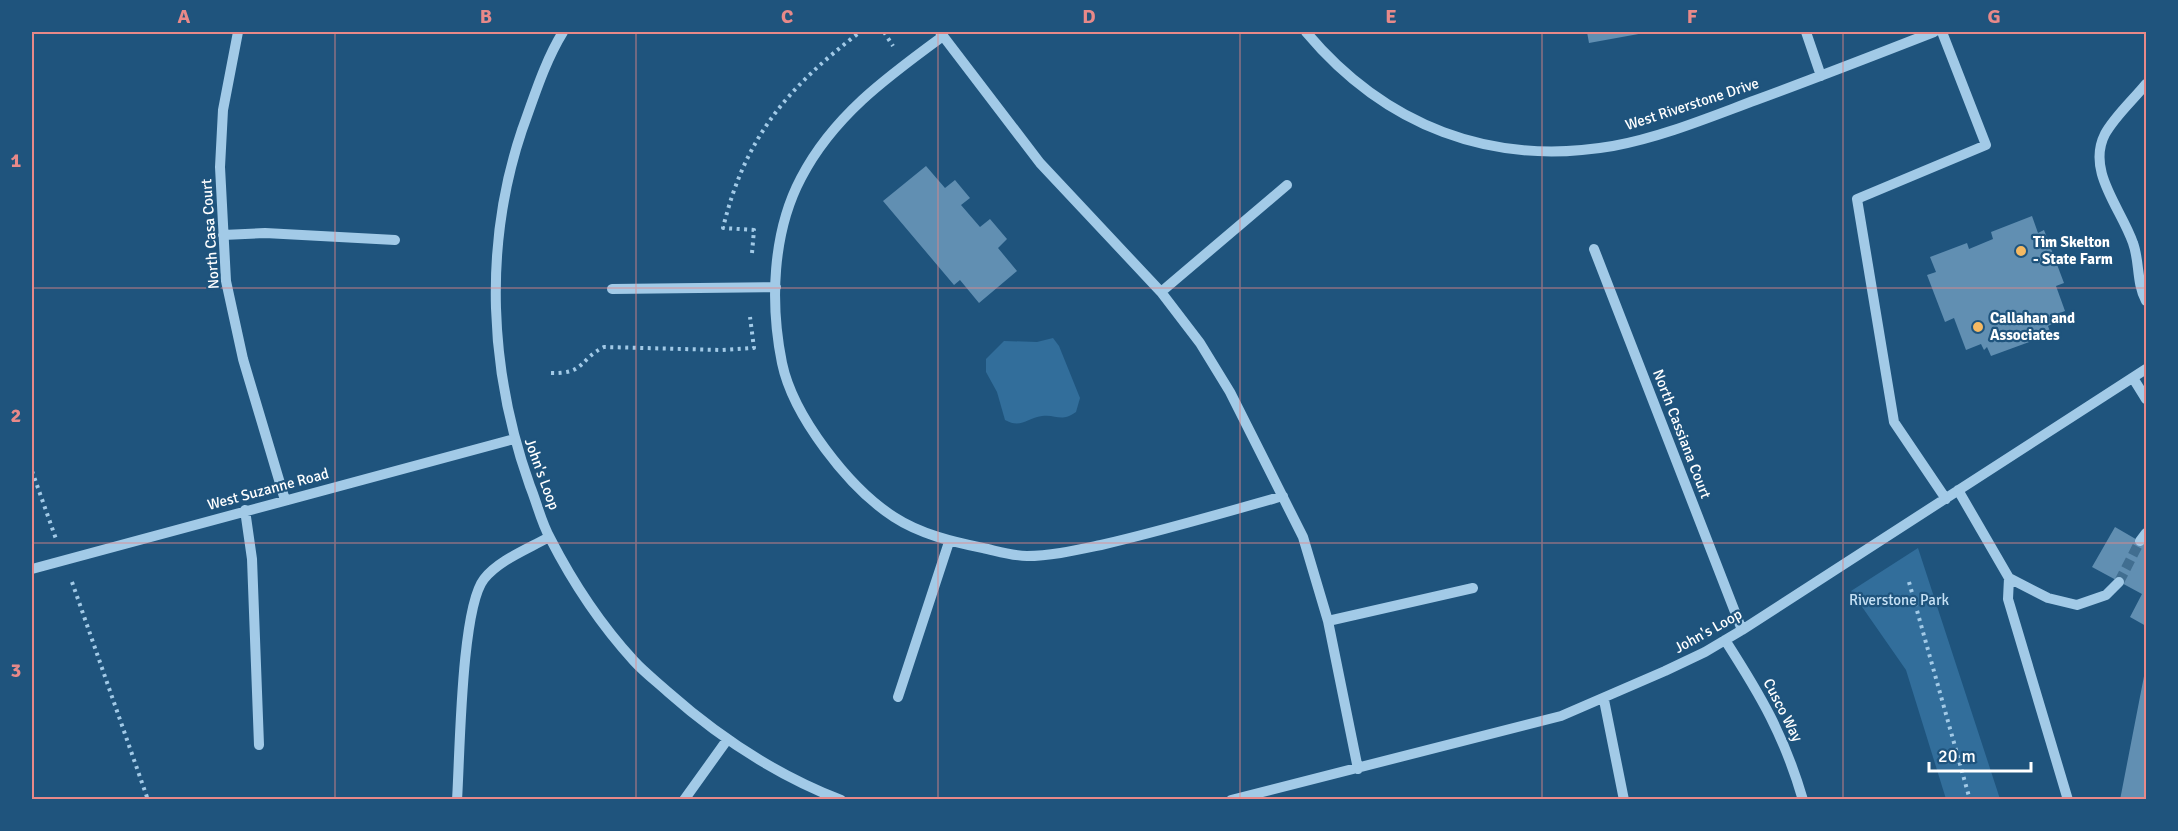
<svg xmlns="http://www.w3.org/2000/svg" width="2178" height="831" viewBox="0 0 2178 831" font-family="Signika,sans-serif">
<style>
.green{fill:#326e9b}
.building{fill:#618fb2}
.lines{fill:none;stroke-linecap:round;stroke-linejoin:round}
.minor-tunnel{stroke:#416e90;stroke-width:10;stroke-dasharray:10 5;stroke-linecap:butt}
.path{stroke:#a2cae7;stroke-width:4;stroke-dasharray:3 4.5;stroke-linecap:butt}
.minor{stroke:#a2cae7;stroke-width:10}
.grid{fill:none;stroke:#e88989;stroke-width:1.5;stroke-opacity:0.55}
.poi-dot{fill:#f5b962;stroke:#1f547d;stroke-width:2}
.labels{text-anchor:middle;stroke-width:4.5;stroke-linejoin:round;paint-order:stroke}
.street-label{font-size:15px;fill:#fff;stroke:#1f547d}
.poi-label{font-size:15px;font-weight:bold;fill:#fff;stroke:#1f547d;text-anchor:start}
.park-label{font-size:15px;fill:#c6e1f5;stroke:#1f547d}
.neatline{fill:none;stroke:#e88989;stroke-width:2}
.grid-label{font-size:20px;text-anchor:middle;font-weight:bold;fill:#e88989}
</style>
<rect width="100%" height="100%" fill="#1f547d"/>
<path class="green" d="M1053 338 1059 346 1080 398 1076 412C1060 423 1057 414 1042 416 1027 418 1021 429 1005 420L997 392 986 372V359L1004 341 1037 342Z
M1918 548 2000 799H2001H1946L1906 670 1851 591Z"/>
<path class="building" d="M1587 32H1644V33L1589 43Z
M926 166 945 188 955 180 970 198 961 205 980 227 990 219 1007 239 998 248 1017 271 979 303 960 280 954 285 883 201Z
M2032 216 2038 233 2044 230 2064 283 2056 286 2065 311 2049 317 2052 324 2048 326 2051 334 1991 356 1987 347 1984 350 1981 344 1966 350 1954 318 1945 322 1927 275 1936 272 1930 257 1967 243 1969 249 1993 239 1991 232Z
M2115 527 2146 545V626L2130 617 2142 594 2092 567Z
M2145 671 2146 800H2120Z"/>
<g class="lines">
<path class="minor-tunnel" d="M2119 582 2140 541"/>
<path class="path" d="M884 32 893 46
M752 253 754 230 723 228C745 137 787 88 860 32
M551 373C586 374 579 359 604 347L722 350 754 348 750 317
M32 471 56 539
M72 582 148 800
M1909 582 1970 800"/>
<path class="minor" d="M238 32 223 110 220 167 226 281 243 359 285 500
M563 32C545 61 534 97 522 130 483 246 489 371 530 486 537 503 541 522 550 538 572 581 601 625 634 661 644 672 657 682 668 692 720 738 776 775 841 800
M940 32 1040 163 1161 292 1200 343 1230 392 1303 537 1328 621 1358 769
M1306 32C1385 126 1491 167 1613 146 1662 137 1710 117 1756 100 1816 78 1875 55 1934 32
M1806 32 1821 76
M1942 32 1986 145 1857 199 1894 422 1946 499
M943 36C887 77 833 116 801 178 772 233 770 304 782 363 793 416 849 488 894 517 920 534 953 542 983 548 997 551 1013 556 1027 556 1051 556 1077 550 1101 545 1162 531 1223 513 1283 496
M2146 84C2133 100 2115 116 2105 134 2086 171 2121 208 2133 243 2140 262 2136 282 2146 301
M223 235 265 233 395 240
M1594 249 1742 630
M612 289 776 287
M1161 292 1287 185
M2133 378 2146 399
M1958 490 2009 578 2048 598 2077 605 2106 595 2119 582
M245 510 252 559 259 745
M2140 541 2146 533
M32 569 514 439
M2009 578 2008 599 2068 800
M1328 621 1473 588
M1725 640C1761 696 1784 735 1803 800
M898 697 949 542
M1604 700 1624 800
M457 800C460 755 461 608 484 579 499 560 528 549 549 537
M684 800 727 740
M1231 800 1561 716 1665 671 1705 652 1742 630 2146 369"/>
</g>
<path class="grid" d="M335 32V800M636 32V800M938 32V800M1240 32V800M1542 32V800M1843 32V800M32 288H2146M32 543H2146"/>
<g class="poi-dot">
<circle cx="2021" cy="251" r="6"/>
<circle cx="1978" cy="327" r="6"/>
</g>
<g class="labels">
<g class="street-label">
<text transform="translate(1692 104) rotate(-18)" y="5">West Riverstone Drive</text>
<text transform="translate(210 234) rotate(-94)" y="5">North Casa Court</text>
<text transform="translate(1682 434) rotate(69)" y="5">North Cassiana Court</text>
<text transform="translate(542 474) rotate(70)" y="5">John's Loop</text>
<text transform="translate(268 489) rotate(-15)" y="5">West Suzanne Road</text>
<text transform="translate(1708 631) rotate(-29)" y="5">John's Loop</text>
<text transform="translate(1783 710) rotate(63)" y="5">Cusco Way</text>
</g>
<g class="poi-label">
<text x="2033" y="247">Tim Skelton<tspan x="2033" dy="17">- State Farm</tspan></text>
<text x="1990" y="323">Callahan and<tspan x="1990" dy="17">Associates</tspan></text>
</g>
<g class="park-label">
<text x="1899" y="605">Riverstone Park</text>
</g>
</g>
<rect width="2178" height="831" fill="none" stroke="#1f547d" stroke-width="66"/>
<path d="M1929 762v9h102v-9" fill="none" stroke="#ffffff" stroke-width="3"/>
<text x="1938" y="762" font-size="18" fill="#ffffff" stroke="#1f547d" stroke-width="4.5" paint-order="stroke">20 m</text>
<rect x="33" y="33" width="2112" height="765" class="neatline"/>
<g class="grid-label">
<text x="184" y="23">A</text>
<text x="486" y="23">B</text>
<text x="787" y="23">C</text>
<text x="1089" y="23">D</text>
<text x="1391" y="23">E</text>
<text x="1692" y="23">F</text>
<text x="1994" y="23">G</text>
<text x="16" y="167">1</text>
<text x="16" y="422">2</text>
<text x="16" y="677">3</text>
</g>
</svg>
